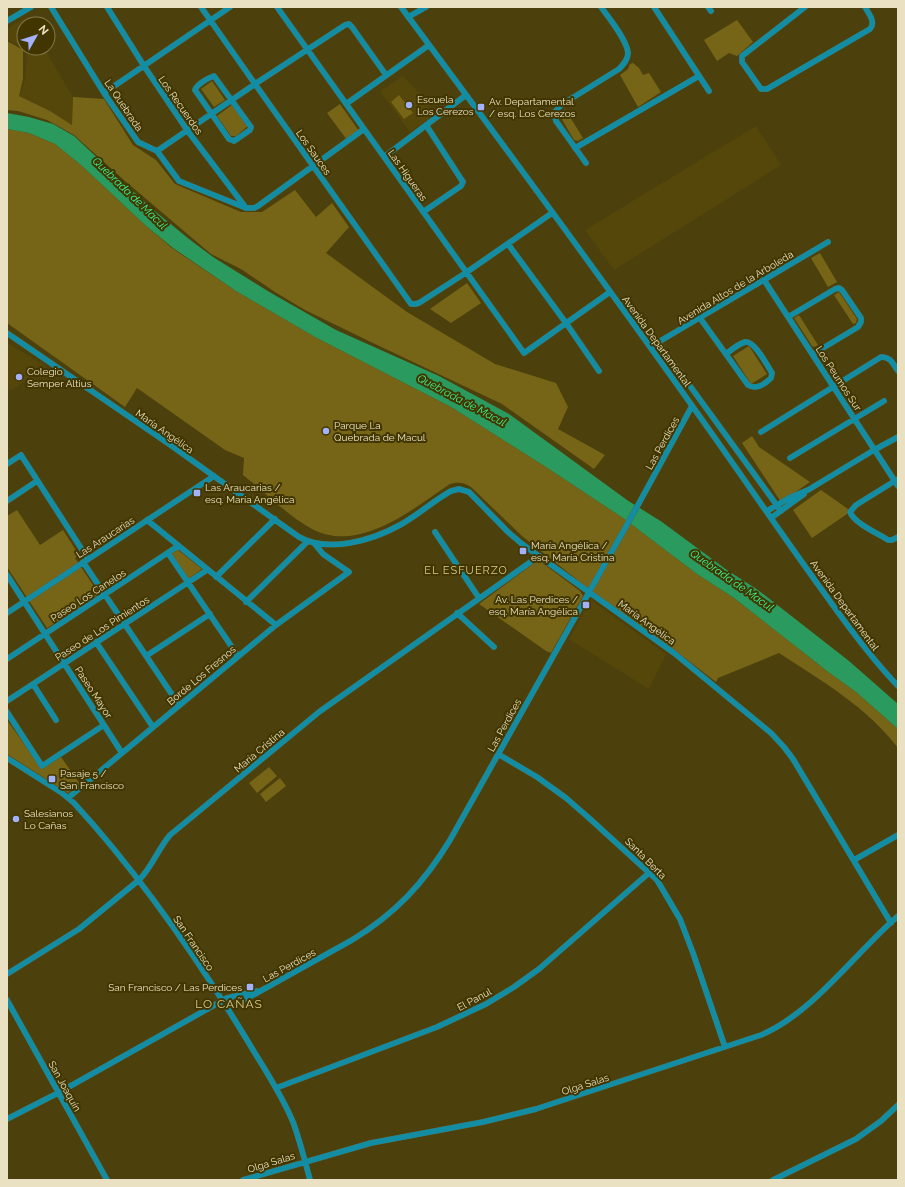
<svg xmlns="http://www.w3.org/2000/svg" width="905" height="1187" viewBox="0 0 905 1187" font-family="Raleway,sans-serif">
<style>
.built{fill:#55470a}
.green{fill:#766516}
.water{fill:#2a9a5f}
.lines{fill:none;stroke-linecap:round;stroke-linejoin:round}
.minor-casing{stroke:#685d2d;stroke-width:6}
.minor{stroke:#138da4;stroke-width:5.5}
.poi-dot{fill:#a4b2fc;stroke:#423600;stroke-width:1.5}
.labels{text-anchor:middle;stroke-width:4;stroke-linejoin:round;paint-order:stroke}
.poi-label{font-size:10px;fill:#e9e1c1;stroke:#423600;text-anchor:start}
.street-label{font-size:10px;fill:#e9e1c1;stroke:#423600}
.water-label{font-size:11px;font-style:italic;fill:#39f597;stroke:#423600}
.neighbourhood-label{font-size:11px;letter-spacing:1px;fill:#d9c887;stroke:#423600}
.quarter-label{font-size:12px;letter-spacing:1px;fill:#d9c887;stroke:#423600}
</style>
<rect width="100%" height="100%" fill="#4c400d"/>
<path class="built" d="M26 17 30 24H24V48H44L73 97 72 125 50 111 19 96 25 80 27 50 7 39V29Z
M403 76 421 95 434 115 410 132 380 91Z
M756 126 781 165 614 270 585 230Z
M9 344 47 367 10 391 7 387V345Z
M591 600 666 654 649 689 569 639Z"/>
<path class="green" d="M737 20 753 42 737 56 729 53 717 61 704 40Z
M7 41 23 50V79L19 96 50 111 72 125 73 97 104 99 133 145 156 160 175 184 241 212H262L295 190 316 217 332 203 349 227 326 253 407 312 495 364 556 383 568 407 558 429 605 455 594 469 502 404 373 343 305 310 275 292 241 269 211 254 125 181 74 135 47 120 18 111 7 110Z
M633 63 639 68 643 75 649 73 661 92 638 107 620 75 628 69 630 64Z
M212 81 225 100 214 107 201 89Z
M399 95 413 113 404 119 391 102Z
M233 104 249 125 236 136H231L217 116Z
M340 104 359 131 347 140 327 113Z
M565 109 583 138 578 141 574 140 560 116 561 112Z
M7 129 29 133 55 144 81 165 145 225 172 248 236 291 315 337 451 407 546 467 623 518 697 574 734 598 827 671 856 692 898 729V748C867 707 822 681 779 653L718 678 716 682 685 658 585 586 522 536 471 487C463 482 459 482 450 484 413 509 359 554 312 529 288 516 265 492 243 475L244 458 225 450 137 388 125 407 7 323Z
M820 253 837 282 828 287 811 258Z
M467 283 481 303 451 323 430 309Z
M839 292 857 319 856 323 853 324 834 295Z
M799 315 818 345 815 347 812 346 794 318Z
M749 346 767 374 751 384 733 356Z
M752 436 759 447 810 482 781 502 742 443Z
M821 490 848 509 847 514 812 538 793 510Z
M17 510 40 545 63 530 79 555 75 558 99 594 47 628 7 567V516Z
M177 549 202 569 188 579 170 553Z
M537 561 541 562 580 591 583 596 551 653 546 651 479 604Z
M7 720 42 769 61 757 80 784 68 793 7 754Z
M269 767 277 776 257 793 249 783Z
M280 778 286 786 266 802 260 794Z"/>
<path class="water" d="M7 113 29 117 53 124 74 136 151 208 189 239 213 257 271 293 336 330 439 376 509 414 627 500 662 522 727 570 758 590 849 661 898 704V729L856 692 827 671 734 598 697 574 623 518 546 467 451 407 315 337 236 291 173 248 145 225 81 165 55 144 29 133 7 129Z"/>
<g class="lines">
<g class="minor-casing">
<path id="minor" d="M51 7 104 93 138 142 157 151 179 181 246 208H254L258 206 364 129
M107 7 144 66 187 130 246 208
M201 7 255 84 411 304H415L419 303 467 272 552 213
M277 7 524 353 610 292
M401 7C505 147 609 288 710 431 749 486 787 542 827 597 849 628 871 658 898 686
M654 7 709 91
M708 7 711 11
M805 7 742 56V62L761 89H767L870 29C876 22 869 14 865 7
M408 17 426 7
M7 21 31 7
M214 76 251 127 250 130 234 141 229 139 195 90C197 84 208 78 214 76Z
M104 93 230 7
M346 104 429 45
M575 148 699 76
M157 151 255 84 345 25 349 24 352 27 386 75
M384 157 466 95
M586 163 556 121 554 113 561 105 619 69C623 65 628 60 628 53 627 40 609 18 601 7
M423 212 461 186 463 182 426 125
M508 244 566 323 599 371
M764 280 898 486
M788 317 835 289 839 288 842 290 861 318V322L858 327 813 354
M700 318 748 385C756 390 765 384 771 378L772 373C767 365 754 340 745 342 738 344 731 350 726 354
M7 333 169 444 299 537C328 553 371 541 400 525 418 515 433 501 451 491L459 489 469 492 508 532 522 544 674 653 771 733 784 747 793 759 891 923
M658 342 781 511
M650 347 828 242
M761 432 881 357C891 357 893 364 898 371
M790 458 884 401
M7 464 21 455 88 559
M898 479 856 505 850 512C854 523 877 533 888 540H892L898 537
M7 501 37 481
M767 511 791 497 808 490 874 450 898 437
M771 518 804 494
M147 520 276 625
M435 532 479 598
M168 553 238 656
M83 562 179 705
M7 575 122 753
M216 577 275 519
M246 602 308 541
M7 613 214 476
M457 613 494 647
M96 642 153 727
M146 656 210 614
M7 659 178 546
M33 684 56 720
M7 701 207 570
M7 712 42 766 104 725
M498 754 537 777 566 798 589 818 657 880 680 919 693 953 725 1047
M7 758 62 793 74 803C140 875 196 956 247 1040 263 1067 281 1093 293 1122 300 1141 305 1161 310 1180
M68 798 276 625 349 572 323 554 314 543
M854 860 898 835
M7 974 79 929 139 880C152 867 158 849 170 835L319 712 539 556
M7 1000 107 1180
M228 1009 352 940C395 914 424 883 450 840L638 505 692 406
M276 1088 437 1027 486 1004 514 987 539 969 650 872
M7 1119 58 1093 227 998 257 991
M243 1180 371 1143 483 1122 536 1109 761 1035C813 1013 855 953 898 916
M773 1180 856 1139 881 1121 898 1105"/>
</g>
<use href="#minor" class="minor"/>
</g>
<g class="poi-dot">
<circle cx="409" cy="105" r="4"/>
<rect x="477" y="103" width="8" height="8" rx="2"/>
<circle cx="19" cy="377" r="4"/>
<circle cx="326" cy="431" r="4"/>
<rect x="193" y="489" width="8" height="8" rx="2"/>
<rect x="519" y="547" width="8" height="8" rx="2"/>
<rect x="582" y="601" width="8" height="8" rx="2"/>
<rect x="48" y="775" width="8" height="8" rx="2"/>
<circle cx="16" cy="819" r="4"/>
<rect x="246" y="983" width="8" height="8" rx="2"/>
</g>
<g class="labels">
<g class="poi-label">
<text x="417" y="103">Escuela<tspan x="417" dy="12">Los Cerezos</tspan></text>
<text x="489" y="105">Av. Departamental<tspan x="489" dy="12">/ esq. Los Cerezos</tspan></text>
<text x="27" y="375">Colegio<tspan x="27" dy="12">Semper Altius</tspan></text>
<text x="334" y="429">Parque La<tspan x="334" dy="12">Quebrada de Macul</tspan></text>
<text x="205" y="491">Las Araucarias /<tspan x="205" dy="12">esq. María Angélica</tspan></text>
<text x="531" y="549">María Angélica /<tspan x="531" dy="12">esq. María Cristina</tspan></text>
<text x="578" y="603" text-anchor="end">Av. Las Perdices /<tspan x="578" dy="12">esq. María Angélica</tspan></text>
<text x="60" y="777">Pasaje 5 /<tspan x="60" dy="12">San Francisco</tspan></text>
<text x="24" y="817">Salesianos<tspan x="24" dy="12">Lo Cañas</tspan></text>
<text x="242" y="991" text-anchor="end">San Francisco / Las Perdices</text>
</g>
<g class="street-label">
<text transform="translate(124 105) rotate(56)" y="4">La Quebrada</text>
<text transform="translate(181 105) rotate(55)" y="4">Los Recuerdos</text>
<text transform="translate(314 152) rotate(55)" y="4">Los Sauces</text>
<text transform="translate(408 175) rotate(55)" y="4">Las Higueras</text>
<text transform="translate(735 287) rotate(-31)" y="4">Avenida Altos de la Arboleda</text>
<text transform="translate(657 341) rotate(54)" y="4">Avenida Departamental</text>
<text transform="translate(839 378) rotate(57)" y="4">Los Peumos Sur</text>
<text transform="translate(165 431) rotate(35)" y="4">María Angélica</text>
<text transform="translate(662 443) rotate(-61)" y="4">Las Perdices</text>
<text transform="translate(105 537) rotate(-33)" y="4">Las Araucarias</text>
<text transform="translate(88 595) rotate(-33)" y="4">Paseo Los Canelos</text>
<text transform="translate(845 605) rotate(54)" y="4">Avenida Departamental</text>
<text transform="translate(647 622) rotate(36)" y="4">María Angélica</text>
<text transform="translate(102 628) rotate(-33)" y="4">Paseo de Los Pimientos</text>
<text transform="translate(201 675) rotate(-40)" y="4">Borde Los Fresnos</text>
<text transform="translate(94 692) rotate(57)" y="4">Paseo Mayor</text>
<text transform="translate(504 725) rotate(-61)" y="4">Las Perdices</text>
<text transform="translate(259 750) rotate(-40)" y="4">María Cristina</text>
<text transform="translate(646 858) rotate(45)" y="4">Santa Berta</text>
<text transform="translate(194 943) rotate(56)" y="4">San Francisco</text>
<text transform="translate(289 965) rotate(-29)" y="4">Las Perdices</text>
<text transform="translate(474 999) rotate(-28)" y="4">El Panul</text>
<text transform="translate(585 1084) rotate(-18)" y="4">Olga Salas</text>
<text transform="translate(65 1086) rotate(61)" y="4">San Joaquín</text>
<text transform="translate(271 1162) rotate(-17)" y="4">Olga Salas</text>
</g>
<g class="water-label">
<text transform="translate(130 193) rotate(44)" y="4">Quebrada de Macul</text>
<text transform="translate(462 400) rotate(28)" y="4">Quebrada de Macul</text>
<text transform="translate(732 580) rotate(35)" y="4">Quebrada de Macul</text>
</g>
<g class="neighbourhood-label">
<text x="466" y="574">EL ESFUERZO</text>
</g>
<g class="quarter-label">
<text x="229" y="1008">LO CAÑAS</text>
</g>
</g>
<rect width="905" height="1187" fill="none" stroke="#e9e1c1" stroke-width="16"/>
<g transform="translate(36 36) rotate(51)"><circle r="19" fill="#423600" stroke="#857a4d"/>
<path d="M0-3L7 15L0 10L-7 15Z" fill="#a4b2fc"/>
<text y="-6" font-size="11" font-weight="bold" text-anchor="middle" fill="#e9e1c1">N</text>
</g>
</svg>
